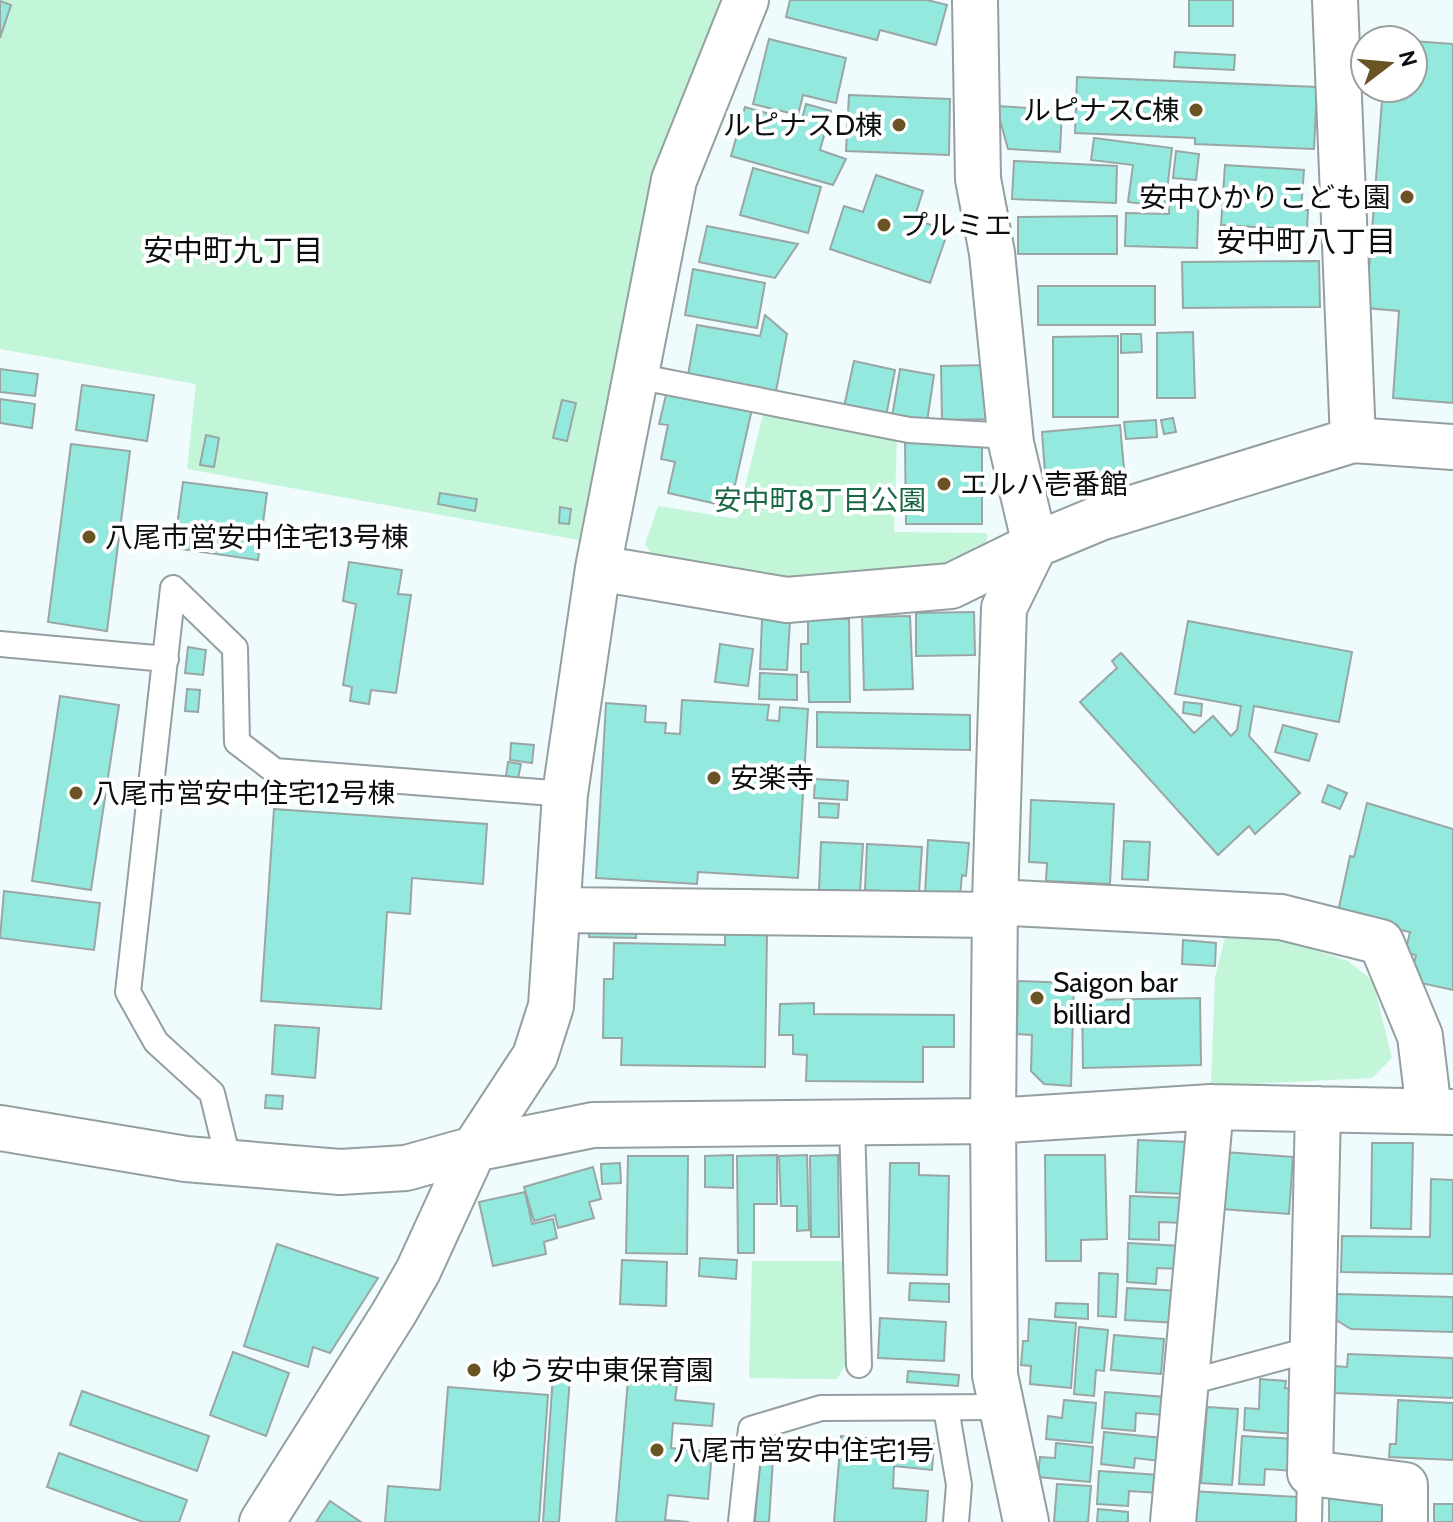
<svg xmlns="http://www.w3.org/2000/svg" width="1453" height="1522" viewBox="0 0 1453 1522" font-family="Cabin,'Noto Sans JP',sans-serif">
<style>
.park{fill:#c3f5d9}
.building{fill:#94e9de;stroke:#9aa6a4;stroke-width:2}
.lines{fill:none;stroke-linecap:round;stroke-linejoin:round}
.service-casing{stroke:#949fa1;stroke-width:28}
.minor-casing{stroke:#949fa1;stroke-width:48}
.service{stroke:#fff;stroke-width:24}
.minor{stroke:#fff;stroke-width:44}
.poi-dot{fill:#6a5424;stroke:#fff;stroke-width:3}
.labels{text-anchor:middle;stroke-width:8;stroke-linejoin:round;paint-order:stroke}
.poi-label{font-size:28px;fill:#0b0f10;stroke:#fff;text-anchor:start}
.park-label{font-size:28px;fill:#1a6745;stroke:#fff}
.neighbourhood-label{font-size:30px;fill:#0b0f10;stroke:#fff}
</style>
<rect width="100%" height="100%" fill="#effbfd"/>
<path class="park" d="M0 0H722L655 166 579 540 187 469 196 384 0 349Z
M763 414 897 438 894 532 987 533 986 550 968 568 796 578 659 565 645 544 658 506 737 519Z
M1226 934 1281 939 1348 961 1373 981 1392 1058 1372 1078 1211 1086 1215 977Z
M752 1261H847L850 1357 837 1379 749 1378Z"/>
<path class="building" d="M790 0H927L947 5 936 45 880 30 877 40 786 17Z
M1189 0H1233V26H1189Z
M0 1 11 5 0 38Z
M769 39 846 58 836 103 803 95 798 115 753 104Z
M1413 41 1453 44V403L1393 398 1399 311 1366 308 1383 88H1413Z
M1175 52 1235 55 1234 70 1174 67Z
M1077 77 1317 87 1314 149 1195 144V138L1075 133Z
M849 95 950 99 949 155 846 151Z
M806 104 831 111 820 150 846 159 833 185 731 156 745 107 801 123Z
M996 106 1062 110 1060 152 1008 149Z
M1094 138 1172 148 1165 207 1128 202 1133 165 1091 160Z
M1176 151 1199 154 1196 180 1173 178Z
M1014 161 1117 166 1116 203 1012 199Z
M1225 165 1304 170 1301 210H1308L1307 230 1221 225Z
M753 168 821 187 808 233 740 215Z
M876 175 923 191 914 219 948 231 930 283 830 249 844 206 863 212Z
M1170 188 1199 189 1197 248 1125 246 1126 213 1169 214Z
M1117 216V254H1018V217Z
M707 226 798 244 775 278 699 262Z
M1319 261 1320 307 1183 308 1182 262Z
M693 269 765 283 757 328 685 315Z
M1038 286H1155V325H1038Z
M765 315 787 334 776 391 688 375 697 325 760 336Z
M1193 332 1195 398H1157V333Z
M1121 334H1141L1142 352 1121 353Z
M1118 336V417H1053V337Z
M854 361 895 370 886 416 844 407Z
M988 365 989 419 942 420 941 366Z
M0 369 38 374 35 396 0 392Z
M900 369 934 375 927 422 892 417Z
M82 385 154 395 147 441 76 430Z
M667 391 752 409 730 507 668 493 675 462 661 459 668 425 659 424Z
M0 399 35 404 32 428 0 423Z
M562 400 576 403 567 441 553 438Z
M1173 418 1176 432 1164 434 1161 420Z
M1156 420 1157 437 1126 439 1124 422Z
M1120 425 1125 480 1046 487 1042 432Z
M206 435 219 438 214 467 200 465Z
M905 443H982V524H906Z
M71 444 130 451 107 631 48 622Z
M183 482 267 493 258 560 174 548Z
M440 493 477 499 475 511 438 504Z
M560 507 571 509 569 524 559 523Z
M349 562 402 570 398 594 411 595 396 693 371 690 369 704 350 701 352 687 343 685 356 604 343 601Z
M974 612 975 655 916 656V613Z
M910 616 913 689 864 690 862 617Z
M762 619 790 621 787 670 760 669Z
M808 619H849L850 702H809L808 672H801V644H808Z
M1188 621 1352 652 1339 722 1254 706 1249 736 1300 793 1255 834 1249 826 1218 855 1080 702 1117 668 1112 661 1121 653 1194 733 1213 716 1231 736 1237 730 1241 706 1175 694Z
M720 644 753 649 748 686 715 682Z
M188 647 206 650 203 675 185 673Z
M760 673 797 675V700L759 699Z
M187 689 200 690 198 712 185 711Z
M60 696 119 705 91 890 32 881Z
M682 700 769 705 767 720 779 721 780 707 808 709 798 878 698 872 697 884 596 878 606 703 646 706 645 722 666 723 665 733 680 734Z
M1184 702 1202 704 1201 716 1183 713Z
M817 712 970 715V750L817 747Z
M1283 725 1317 734 1309 761 1275 752Z
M511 743 534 745 532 763 510 760Z
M508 762 521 764 518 778 506 776Z
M815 779 848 781 847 800 814 798Z
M1328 785 1347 793 1340 809 1322 802Z
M1031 800 1114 804 1110 884 1046 881 1047 863 1029 862Z
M819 803 839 804 838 818 819 817Z
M1367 803 1453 829V990L1416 982 1412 972 1416 955 1405 953 1410 932 1352 920 1338 912 1350 856 1354 857Z
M274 809 487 824 483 884 412 878 410 914 387 912 381 1009 261 1001Z
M928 840 969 843 966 876 962 875 960 896 925 894Z
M1124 841 1150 842 1148 880 1122 879Z
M821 842 863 844 860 892 819 890Z
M867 844 922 847 919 893 865 890Z
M4 891 100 903 94 950 0 938Z
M589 924 637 925 636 938 589 937Z
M725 934H767L765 1067 621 1065 622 1038H603L604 979H613L614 943 725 945Z
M1183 940 1216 943 1215 966 1182 964Z
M1018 981 1074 983 1071 1086 1044 1084 1031 1071 1032 1035 1017 1034Z
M1200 998 1201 1065 1083 1068 1082 1000Z
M814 1003V1014L954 1015V1047H923V1082L806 1081 807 1055 793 1054V1035H779L780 1004Z
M275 1025 319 1028 315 1078 272 1074Z
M266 1095 283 1096 282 1109 265 1108Z
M1138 1140 1189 1142 1187 1194 1136 1192Z
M1372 1143H1413L1411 1229 1371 1228Z
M1225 1152 1293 1157 1289 1214 1221 1209Z
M733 1155V1188L705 1187V1156Z
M777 1155V1204H754V1253H738L737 1156Z
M807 1155 809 1230 797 1231V1206H781L779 1156Z
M838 1155 839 1237H811L810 1156Z
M1045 1155H1105L1107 1239 1081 1240V1261H1046Z
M628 1156H688L687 1254 626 1253Z
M620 1163 621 1183 602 1184 601 1164Z
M890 1163H919V1175L949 1176 947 1275 888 1273Z
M593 1167 601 1199 589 1202 594 1218 558 1228 555 1215 534 1221 524 1187Z
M1431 1179 1453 1180V1274L1341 1272 1342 1236 1430 1237Z
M525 1192 532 1224 553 1219 557 1238 544 1242 546 1254 493 1266 479 1202Z
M1130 1196 1185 1198 1184 1223 1159 1222V1240L1129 1239Z
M1128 1243 1182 1246 1181 1269 1157 1268 1156 1284 1127 1282Z
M277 1244 378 1278 330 1353 313 1347 308 1367 244 1346Z
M700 1258 737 1260 736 1279 699 1276Z
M622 1260 667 1262 666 1306 620 1304Z
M1099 1273 1118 1274 1116 1317 1098 1316Z
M910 1283 949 1284V1302L909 1300Z
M1127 1288 1181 1291 1179 1323 1125 1320Z
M1337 1294 1453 1297V1332L1351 1329 1336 1320Z
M1056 1303 1088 1304V1319L1055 1317Z
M880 1318 946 1322 944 1361 878 1358Z
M1029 1319 1076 1323 1071 1388 1030 1384 1031 1366 1021 1365 1023 1341H1028Z
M1079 1327 1108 1330 1104 1371 1096 1370 1094 1396 1074 1394Z
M1114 1335 1164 1339 1161 1374 1111 1370Z
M233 1352 289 1373 266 1436 210 1415Z
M1348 1354 1453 1358V1398L1334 1393 1335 1366 1347 1367Z
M908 1371 959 1375 958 1386 907 1382Z
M553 1375 570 1377 559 1522H543Z
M1260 1379 1286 1381 1285 1388 1299 1389 1295 1434 1244 1430 1245 1408 1259 1409Z
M628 1380 677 1385 675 1400 714 1404 712 1426 673 1423 671 1448 712 1452 708 1499 668 1495 665 1520 689 1522H616Z
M448 1387 548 1395 539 1522H385L388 1486 440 1490Z
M82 1391 209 1436 197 1471 70 1425Z
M1105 1392 1165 1397 1164 1415 1136 1413 1135 1431 1102 1428Z
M1064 1400 1096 1403 1092 1443 1046 1439 1048 1416 1062 1418Z
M1398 1400 1453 1403V1460L1389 1457 1390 1444H1396Z
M1207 1407 1238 1409 1232 1485 1201 1483Z
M1104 1432 1162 1438 1160 1461 1135 1458 1134 1468 1101 1464Z
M841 1436 934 1444 932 1470 894 1466 893 1488 928 1491 926 1522H834Z
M1242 1436 1296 1439 1294 1471 1265 1469 1264 1485 1239 1484Z
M1056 1443 1093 1447 1090 1482 1038 1477 1040 1457 1055 1458Z
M59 1453 187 1500 179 1522H143L47 1487Z
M760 1458 773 1459 769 1522H755Z
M1099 1471 1160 1475 1159 1493 1129 1491 1128 1506 1097 1504Z
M1057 1484 1091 1486 1088 1522H1054Z
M1190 1491 1298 1497 1296 1522H1188Z
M1329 1496H1384V1522H1329Z
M330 1501 361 1522H316Z
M1434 1504H1453V1522H1434Z
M1098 1509 1128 1512V1522H1097Z"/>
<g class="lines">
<g class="service-casing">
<path id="service" d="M636 376 909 430 992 435 1011 433
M0 644 166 659
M852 1123 859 1365
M229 1163 212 1093 156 1042 128 992 173 588 235 648 237 742 275 771 565 794
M1186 1383 1313 1349
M946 1408 959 1485 956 1522
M741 1522 751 1429 821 1408 1002 1407
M1309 1522 1310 1473"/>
</g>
<g class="minor-casing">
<path id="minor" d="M1335 0 1353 440
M598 568 787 600 951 586 1035 545 1011 443 992 253 978 179 975 0
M995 902 1281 917 1381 942 1420 1036 1429 1111
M558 910 995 915
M1318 1109 1310 1473 1405 1485V1522
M0 1128 186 1159 340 1172 406 1168 474 1149 593 1125 993 1121 1211 1107 1453 1112
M262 1522 394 1313 418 1271 474 1149 535 1056 551 1006 565 794 598 568 674 180 746 0
M1026 1522 995 1375 993 1121 995 902 1004 608 1035 545 1100 518 1353 440 1453 447
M1173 1522 1211 1107"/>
</g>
<use href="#service" class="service"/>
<use href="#minor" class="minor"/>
</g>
<g class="poi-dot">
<circle cx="1196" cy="110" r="8"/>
<circle cx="899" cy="125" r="8"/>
<circle cx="1407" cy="197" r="8"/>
<circle cx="884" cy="225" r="8"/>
<circle cx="944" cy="484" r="8"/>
<circle cx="89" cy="537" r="8"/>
<circle cx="714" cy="778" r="8"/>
<circle cx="76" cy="793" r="8"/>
<circle cx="1037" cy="998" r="8"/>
<circle cx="474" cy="1370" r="8"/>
<circle cx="657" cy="1450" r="8"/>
</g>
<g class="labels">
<g class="poi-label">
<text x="1180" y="120" text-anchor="end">ルピナスC棟</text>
<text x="883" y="135" text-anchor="end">ルピナスD棟</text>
<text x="1391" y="207" text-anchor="end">安中ひかりこども園</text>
<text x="900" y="235">プルミエ</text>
<text x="960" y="494">エルハ壱番館</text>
<text x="105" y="547">八尾市営安中住宅13号棟</text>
<text x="730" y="788">安楽寺</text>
<text x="92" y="803">八尾市営安中住宅12号棟</text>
<text x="1053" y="992">Saigon bar<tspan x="1053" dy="32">billiard</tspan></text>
<text x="490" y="1380">ゆう安中東保育園</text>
<text x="673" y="1460">八尾市営安中住宅1号</text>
</g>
<g class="park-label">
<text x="820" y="510">安中町8丁目公園</text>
</g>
<g class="neighbourhood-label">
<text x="1306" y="252">安中町八丁目</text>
<text x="233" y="261">安中町九丁目</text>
</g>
</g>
<g transform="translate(1389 64) rotate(74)"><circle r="38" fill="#ffffff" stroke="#9d9f9f" stroke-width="2"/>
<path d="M0-6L14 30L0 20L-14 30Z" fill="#6a5424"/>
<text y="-12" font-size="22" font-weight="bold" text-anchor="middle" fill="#0b0f10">N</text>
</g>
</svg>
